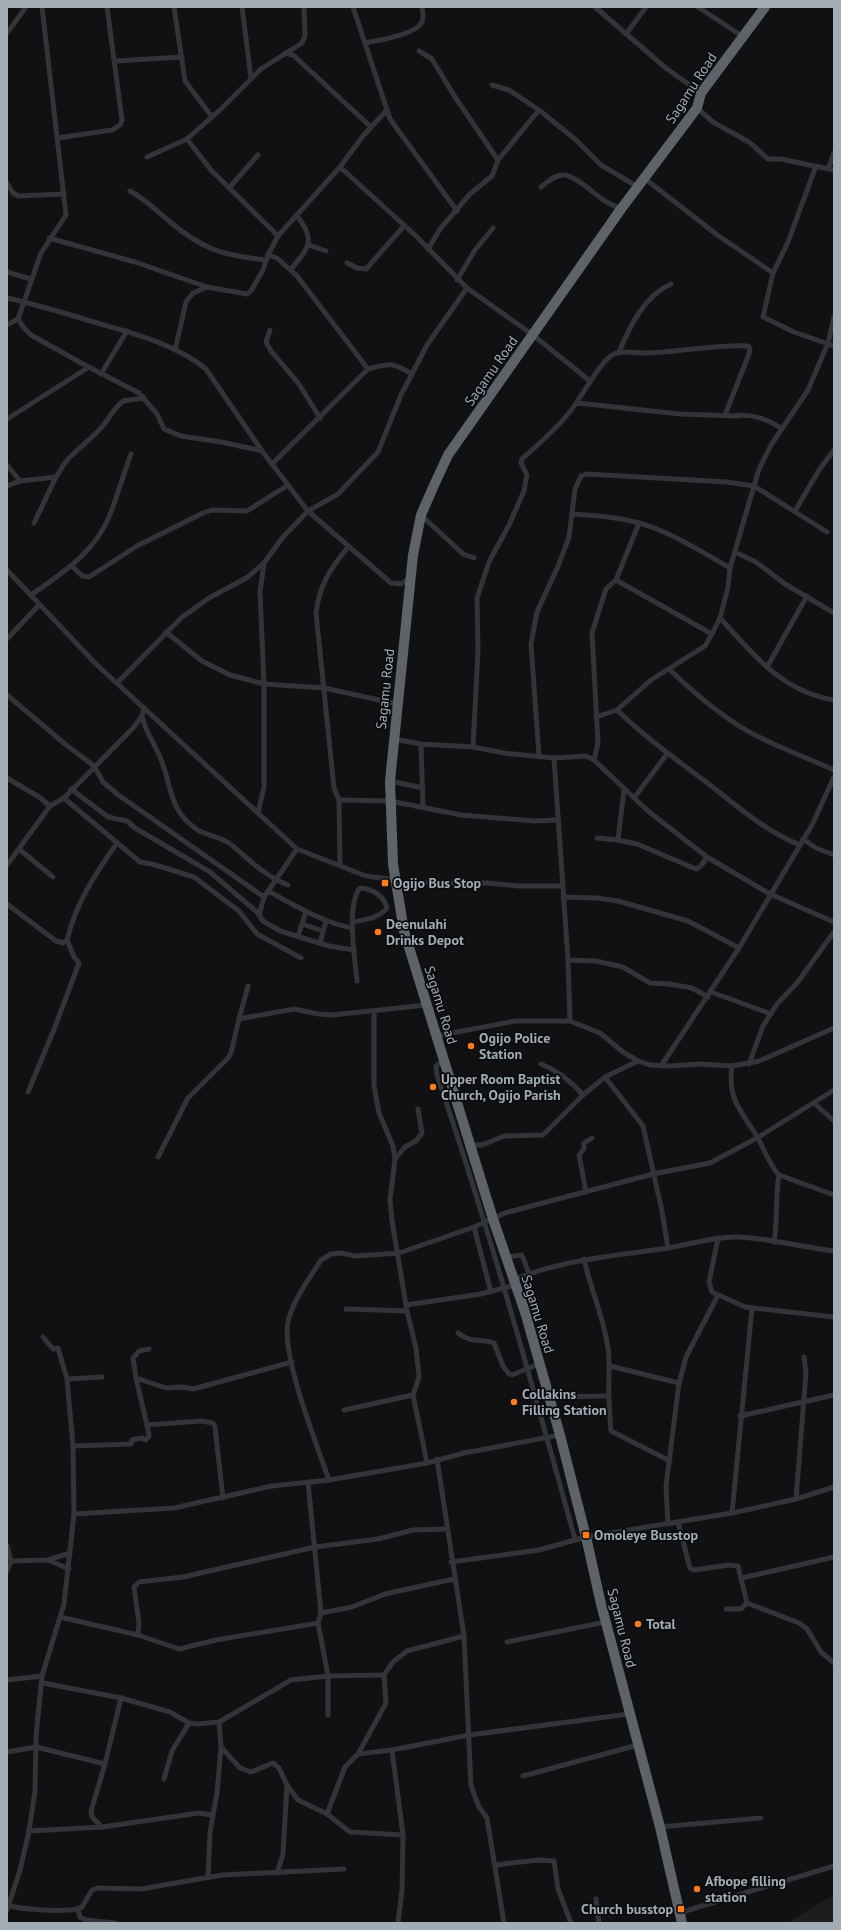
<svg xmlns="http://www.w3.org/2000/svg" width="841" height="1930" font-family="'PT Sans',sans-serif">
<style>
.built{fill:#1d1d20}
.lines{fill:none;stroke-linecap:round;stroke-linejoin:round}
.street{stroke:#323438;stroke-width:5}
.highway{stroke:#5d6369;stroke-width:10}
.poi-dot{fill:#ff7b1c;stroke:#0c0c0e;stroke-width:1.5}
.labels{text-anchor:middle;stroke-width:3.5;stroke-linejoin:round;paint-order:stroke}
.street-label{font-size:14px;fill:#a1acb5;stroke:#0c0c0e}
.poi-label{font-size:14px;font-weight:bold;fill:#a1acb5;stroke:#0c0c0e;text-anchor:start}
</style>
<rect width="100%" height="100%" fill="#111113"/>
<path class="built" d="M834 1895V1923H787Z"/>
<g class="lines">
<g class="street">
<path d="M42 7 66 215 41 253 18 319 24 328 31 335 83 364 139 393 157 414 164 429 181 436 221 442 262 451"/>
<path d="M174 7 185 81 212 117"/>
<path d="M242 7 251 78"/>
<path d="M353 7 390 119 457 211"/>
<path d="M595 7 667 69 701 93"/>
<path d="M698 7 742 36"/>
<path d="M7 33 26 7"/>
<path d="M626 34 646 7"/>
<path d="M365 43C378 40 416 35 422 22 424 17 423 12 422 7"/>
<path d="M419 51 432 59 455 97 498 160"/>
<path d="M285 53 293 55 371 127"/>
<path d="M115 61 182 57"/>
<path d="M492 85 509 90 539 110 576 140 601 165 638 187"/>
<path d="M697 108 713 122 749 142 768 159H781L834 170"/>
<path d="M57 138 112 130 120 125 122 120 107 7"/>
<path d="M187 139 211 170 278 236"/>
<path d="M147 157 187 139 222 108 261 69 302 43 305 36 304 7"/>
<path d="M816 166 788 242 773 273 763 317 794 332 834 346"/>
<path d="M340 167 416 236 467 288 533 335 590 381"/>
<path d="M828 169 834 153"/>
<path d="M644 178 716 234 773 273"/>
<path d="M7 183 13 193 18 196 64 194"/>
<path d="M541 187C547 182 555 175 563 175 573 174 594 193 602 199 607 203 615 206 621 209"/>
<path d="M229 188 258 155"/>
<path d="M130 191C145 199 156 210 169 221 203 250 222 255 266 260"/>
<path d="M49 238 135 262 207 287 247 294 251 291 263 270 268 255 278 236 340 167 363 136 387 110"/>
<path d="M309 245 326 251"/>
<path d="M428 249 440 229 470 194 492 176 498 160 539 110"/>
<path d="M268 255 277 258 297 276 368 369"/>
<path d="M347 263 357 268 366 269 404 226"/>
<path d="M291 269C308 248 317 241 297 216"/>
<path d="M7 271 10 273 31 279"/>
<path d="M457 280 475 250 493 228"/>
<path d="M7 298C34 304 61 312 87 320 127 332 173 342 206 369L262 451 308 511 391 583 401 584 410 578"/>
<path d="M7 325 18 319"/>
<path d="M270 330 266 342 271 351 299 384 320 418"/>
<path d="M175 350 186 302 193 293 207 287"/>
<path d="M619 352C630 326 644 296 671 284"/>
<path d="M101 374 127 331"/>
<path d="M577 403 680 414 736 416C751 413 769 420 781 428"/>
<path d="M7 419 89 367"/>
<path d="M272 464 368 369C391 363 391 362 412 374"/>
<path d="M7 465 20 481"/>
<path d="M7 486 20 481 56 477C60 471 64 463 69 458 79 448 91 439 101 428 109 419 113 409 123 401L144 398"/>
<path d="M795 511 819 470 834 450"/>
<path d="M572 514C602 516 632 518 659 530 684 540 707 555 730 568"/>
<path d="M422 516 463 554 474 558"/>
<path d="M34 523 56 477"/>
<path d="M639 523 616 580 606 589 592 633 598 743 594 760 648 811 707 857 770 894 834 922"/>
<path d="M735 552 756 562 785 584 834 613"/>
<path d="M72 566 82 576 89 577 137 546 203 513 212 510 247 511 288 485"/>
<path d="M7 570 96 664 297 849 366 876 395 880"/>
<path d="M616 580 712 634"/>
<path d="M31 595C63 573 97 551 111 512 118 493 124 473 131 454"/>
<path d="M720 618C753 654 782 692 834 700"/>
<path d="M166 632 202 661 230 675 264 684 324 688 397 704"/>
<path d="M7 639 39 605"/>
<path d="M767 667 807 596"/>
<path d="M669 669C696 695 727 722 761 738 785 750 810 759 834 770"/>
<path d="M117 683 181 618 209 598 248 577 264 563"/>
<path d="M7 695 65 744 94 766 103 782 117 794 264 897"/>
<path d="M617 710C646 738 678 761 710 785 738 807 767 832 800 845"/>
<path d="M142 716C145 731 154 743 160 757 172 785 168 809 196 829 206 836 219 835 232 845 249 860 266 877 288 885"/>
<path d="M596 717 617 710 651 680 705 646 712 634 720 618 728 587 730 568 759 469 771 445 808 390 828 343 834 317"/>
<path d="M394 739 421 744 473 747 504 753 554 758 586 756 594 760"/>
<path d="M421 744 423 807"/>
<path d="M473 747 478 650 477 598 489 562 509 525 524 491 527 475 521 463 522 459C538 445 555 430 568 414 580 401 600 360 614 354 622 350 635 353 644 353 679 353 713 344 748 346L750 349 749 354 725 415"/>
<path d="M539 756 531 644 537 612 559 564 569 537 575 489 581 476 587 474 727 482 754 486 827 532"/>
<path d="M554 758 568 960 570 1021"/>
<path d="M7 778 39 797 50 806"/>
<path d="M390 781 423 788"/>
<path d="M71 789 108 817 127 821 135 828 210 872 257 912 263 921 280 931 329 946 354 950"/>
<path d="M64 798 140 862 152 864 194 877 239 911 257 934 301 958"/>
<path d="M634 798 667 754"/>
<path d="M339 800 390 801 461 815 534 821 558 820"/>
<path d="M258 813 264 787V684L260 592 264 563 283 537 308 511 338 494 378 452 401 395 427 345 467 288"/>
<path d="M597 838 618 840 637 844 696 869 701 866 707 857"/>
<path d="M803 839 816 848 834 855"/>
<path d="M618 840 624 789"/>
<path d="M19 849 53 877"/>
<path d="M7 865 50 806 64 798 133 728 142 716 144 708"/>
<path d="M340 865 339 800 334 788 316 613C319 585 331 568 348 547"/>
<path d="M396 885 409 883H487L519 886H562"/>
<path d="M268 891C296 906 321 922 352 928"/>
<path d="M563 897 597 898 618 901 688 921 739 948"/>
<path d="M7 904 56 941 63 943 67 940"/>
<path d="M259 915 264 897 297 849"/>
<path d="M352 922C365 920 379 918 387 908 384 896 373 889 360 888 346 904 355 960 357 981"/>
<path d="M302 924 323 931"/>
<path d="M298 936 306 912"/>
<path d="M320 943 326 921"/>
<path d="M568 960 596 961 623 967 650 983 669 984 692 988 708 997"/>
<path d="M711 992 771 1014"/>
<path d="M374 1011V1086L379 1113 393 1146 395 1159 390 1200 392 1221 407 1311 416 1348 419 1377 413 1395 427 1463"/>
<path d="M239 1019 248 986"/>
<path d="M436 1036 515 1021H570L600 1033 623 1052 638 1061 650 1065 671 1066 699 1064 732 1066 759 1061 834 1028"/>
<path d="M444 1060 436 1066 437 1075C489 1228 532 1384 575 1539"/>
<path d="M541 1064C559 1071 571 1081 583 1095"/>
<path d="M749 1064 763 1026 777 1004 797 983 834 932"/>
<path d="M661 1066 739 948 812 825 834 777"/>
<path d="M732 1066C727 1102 743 1112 759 1140 765 1152 770 1165 779 1175L834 1195"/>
<path d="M605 1077 643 1126 662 1211 668 1248"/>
<path d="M28 1092 55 1027 79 963 74 957 67 940C76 903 95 874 117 843"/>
<path d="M814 1103 834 1121"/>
<path d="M471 1145H482L504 1136 543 1135 583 1095 605 1077 638 1061"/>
<path d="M158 1157 188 1098 228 1058 231 1053 239 1019 294 1009 319 1014 332 1015 427 1005"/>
<path d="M395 1159 405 1147 416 1141 422 1133 418 1109"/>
<path d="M586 1192 579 1155 584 1149V1143L592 1138"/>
<path d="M474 1227 491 1292"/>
<path d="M718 1238 709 1282 712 1292 745 1307 834 1317"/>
<path d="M774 1242C778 1220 775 1197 779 1175"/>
<path d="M506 1257 522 1255 529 1274"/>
<path d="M584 1259C590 1287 602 1313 607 1342 611 1360 608 1378 609 1397 609 1408 610 1419 611 1431L670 1461"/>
<path d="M514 1280C563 1259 616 1256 668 1248 692 1244 716 1236 740 1237 771 1239 803 1247 834 1251"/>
<path d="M406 1305 481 1294 515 1285"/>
<path d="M346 1309 407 1311"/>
<path d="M458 1333C472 1344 480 1338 494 1343L503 1366 509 1374 512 1375 539 1364"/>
<path d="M149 1349 139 1351 133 1358 136 1378 147 1425 201 1421 213 1423 215 1427 223 1498"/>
<path d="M610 1366 679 1383"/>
<path d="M136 1378 166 1388 182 1387 193 1389 292 1362"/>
<path d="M67 1379 102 1377"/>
<path d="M549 1397 609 1396"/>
<path d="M344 1410 413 1395"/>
<path d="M740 1416 834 1395"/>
<path d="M73 1446 131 1444 132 1440 142 1438 146 1440 149 1436 147 1425"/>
<path d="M437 1459 464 1636 471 1786 479 1807 487 1818 504 1923"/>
<path d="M329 1480C317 1445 281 1355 288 1322 293 1300 309 1279 321 1260L331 1254 341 1253 355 1256 399 1253 474 1227 505 1213 653 1174 710 1163 757 1138 834 1090"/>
<path d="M308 1482 321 1613 318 1623 328 1676V1715"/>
<path d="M796 1499 806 1373 804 1357"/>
<path d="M732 1513 752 1308"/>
<path d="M74 1514 174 1508 272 1486 329 1480 427 1463 464 1453 560 1435"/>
<path d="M678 1522 690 1568 694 1570 729 1565 738 1566 747 1603 741 1609H726"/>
<path d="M668 1524 666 1486 679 1383 686 1357 718 1295"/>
<path d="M7 1545 11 1561 48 1560 70 1553"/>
<path d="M48 1560 69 1569"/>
<path d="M451 1562 539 1550 586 1537 732 1513 796 1499 834 1487"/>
<path d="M7 1571 11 1561"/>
<path d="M742 1578 834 1557"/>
<path d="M747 1603 799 1623 807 1629 821 1652 834 1663"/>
<path d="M321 1613 352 1607 385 1594 454 1579"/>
<path d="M60 1617 138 1635 179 1649 216 1640 318 1623"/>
<path d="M138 1635 139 1623 134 1587 139 1582 183 1577 315 1547 378 1539 413 1530 447 1529"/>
<path d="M507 1642 605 1622"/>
<path d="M7 1680 42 1676"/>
<path d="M43 1683 121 1698 170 1712 189 1723 197 1724 219 1722 291 1680 328 1676 384 1675"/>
<path d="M221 1747 240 1768 251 1772 273 1763 279 1768 287 1785 298 1800 327 1814 350 1832 403 1835"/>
<path d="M392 1750 403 1835 402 1891 398 1923"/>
<path d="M7 1752 36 1747 105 1764"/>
<path d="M358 1754 392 1750 469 1735 629 1714"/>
<path d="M523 1776 638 1745"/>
<path d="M164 1779 172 1751 189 1723"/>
<path d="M327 1814 345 1767 358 1754 386 1703 384 1675 393 1662 407 1651 464 1636"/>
<path d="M102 1827 92 1817 91 1811 105 1764 121 1698"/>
<path d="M660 1827 761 1818"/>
<path d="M29 1831 102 1827 199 1813 212 1815"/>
<path d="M496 1865 538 1860 554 1861 558 1889 571 1923"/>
<path d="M277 1873 283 1854 287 1785"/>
<path d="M208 1877 210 1832 217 1793 221 1747 219 1722"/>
<path d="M596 1899 599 1923"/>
<path d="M9 1906C24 1909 69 1914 82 1907L92 1890 98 1888 141 1889 222 1875 344 1869"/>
<path d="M7 1910 20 1870 29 1831 35 1791 36 1736 42 1676 64 1604 74 1514 73 1446 67 1379 58 1348 53 1349 43 1337"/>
<path d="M78 1910 80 1917 86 1920 115 1923"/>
<path d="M679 1913 834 1866"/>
</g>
<path class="highway" d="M682 1923 660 1827 601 1604 586 1537 560 1435 525 1312 493 1219 404 931 393 864 390 781 413 555 421 515 435 483 448 455 621 209 697 108 701 93 765 7"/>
</g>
<g class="poi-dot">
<rect x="381" y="879" width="8" height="8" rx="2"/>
<circle cx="378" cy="932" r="4"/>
<circle cx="471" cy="1046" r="4"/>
<circle cx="433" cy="1087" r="4"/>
<circle cx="514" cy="1402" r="4"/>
<rect x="582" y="1531" width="8" height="8" rx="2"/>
<circle cx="638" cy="1624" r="4"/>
<circle cx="697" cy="1889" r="4"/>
<rect x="677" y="1905" width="8" height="8" rx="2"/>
</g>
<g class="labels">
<g class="street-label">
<text transform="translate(691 88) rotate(-57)" y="5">Sagamu Road</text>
<text transform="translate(491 371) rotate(-55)" y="5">Sagamu Road</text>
<text transform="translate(385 689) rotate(-84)" y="5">Sagamu Road</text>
<text transform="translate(441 1005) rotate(73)" y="5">Sagamu Road</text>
<text transform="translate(538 1314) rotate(73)" y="5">Sagamu Road</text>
<text transform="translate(622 1628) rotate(76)" y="5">Sagamu Road</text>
</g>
<g class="poi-label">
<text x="393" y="888">Ogijo Bus Stop</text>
<text x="386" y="929">Deenulahi<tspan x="386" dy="16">Drinks Depot</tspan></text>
<text x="479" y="1043">Ogijo Police<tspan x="479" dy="16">Station</tspan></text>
<text x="441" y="1084">Upper Room Baptist<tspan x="441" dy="16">Church, Ogijo Parish</tspan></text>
<text x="522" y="1399">Collakins<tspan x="522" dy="16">Filling Station</tspan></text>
<text x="594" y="1540">Omoleye Busstop</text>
<text x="646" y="1629">Total</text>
<text x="705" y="1886">Afbope filling<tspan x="705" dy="16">station</tspan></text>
<text x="673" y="1914" text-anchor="end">Church busstop</text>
</g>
</g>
<rect width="841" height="1930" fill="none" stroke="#a1acb5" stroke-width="16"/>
</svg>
